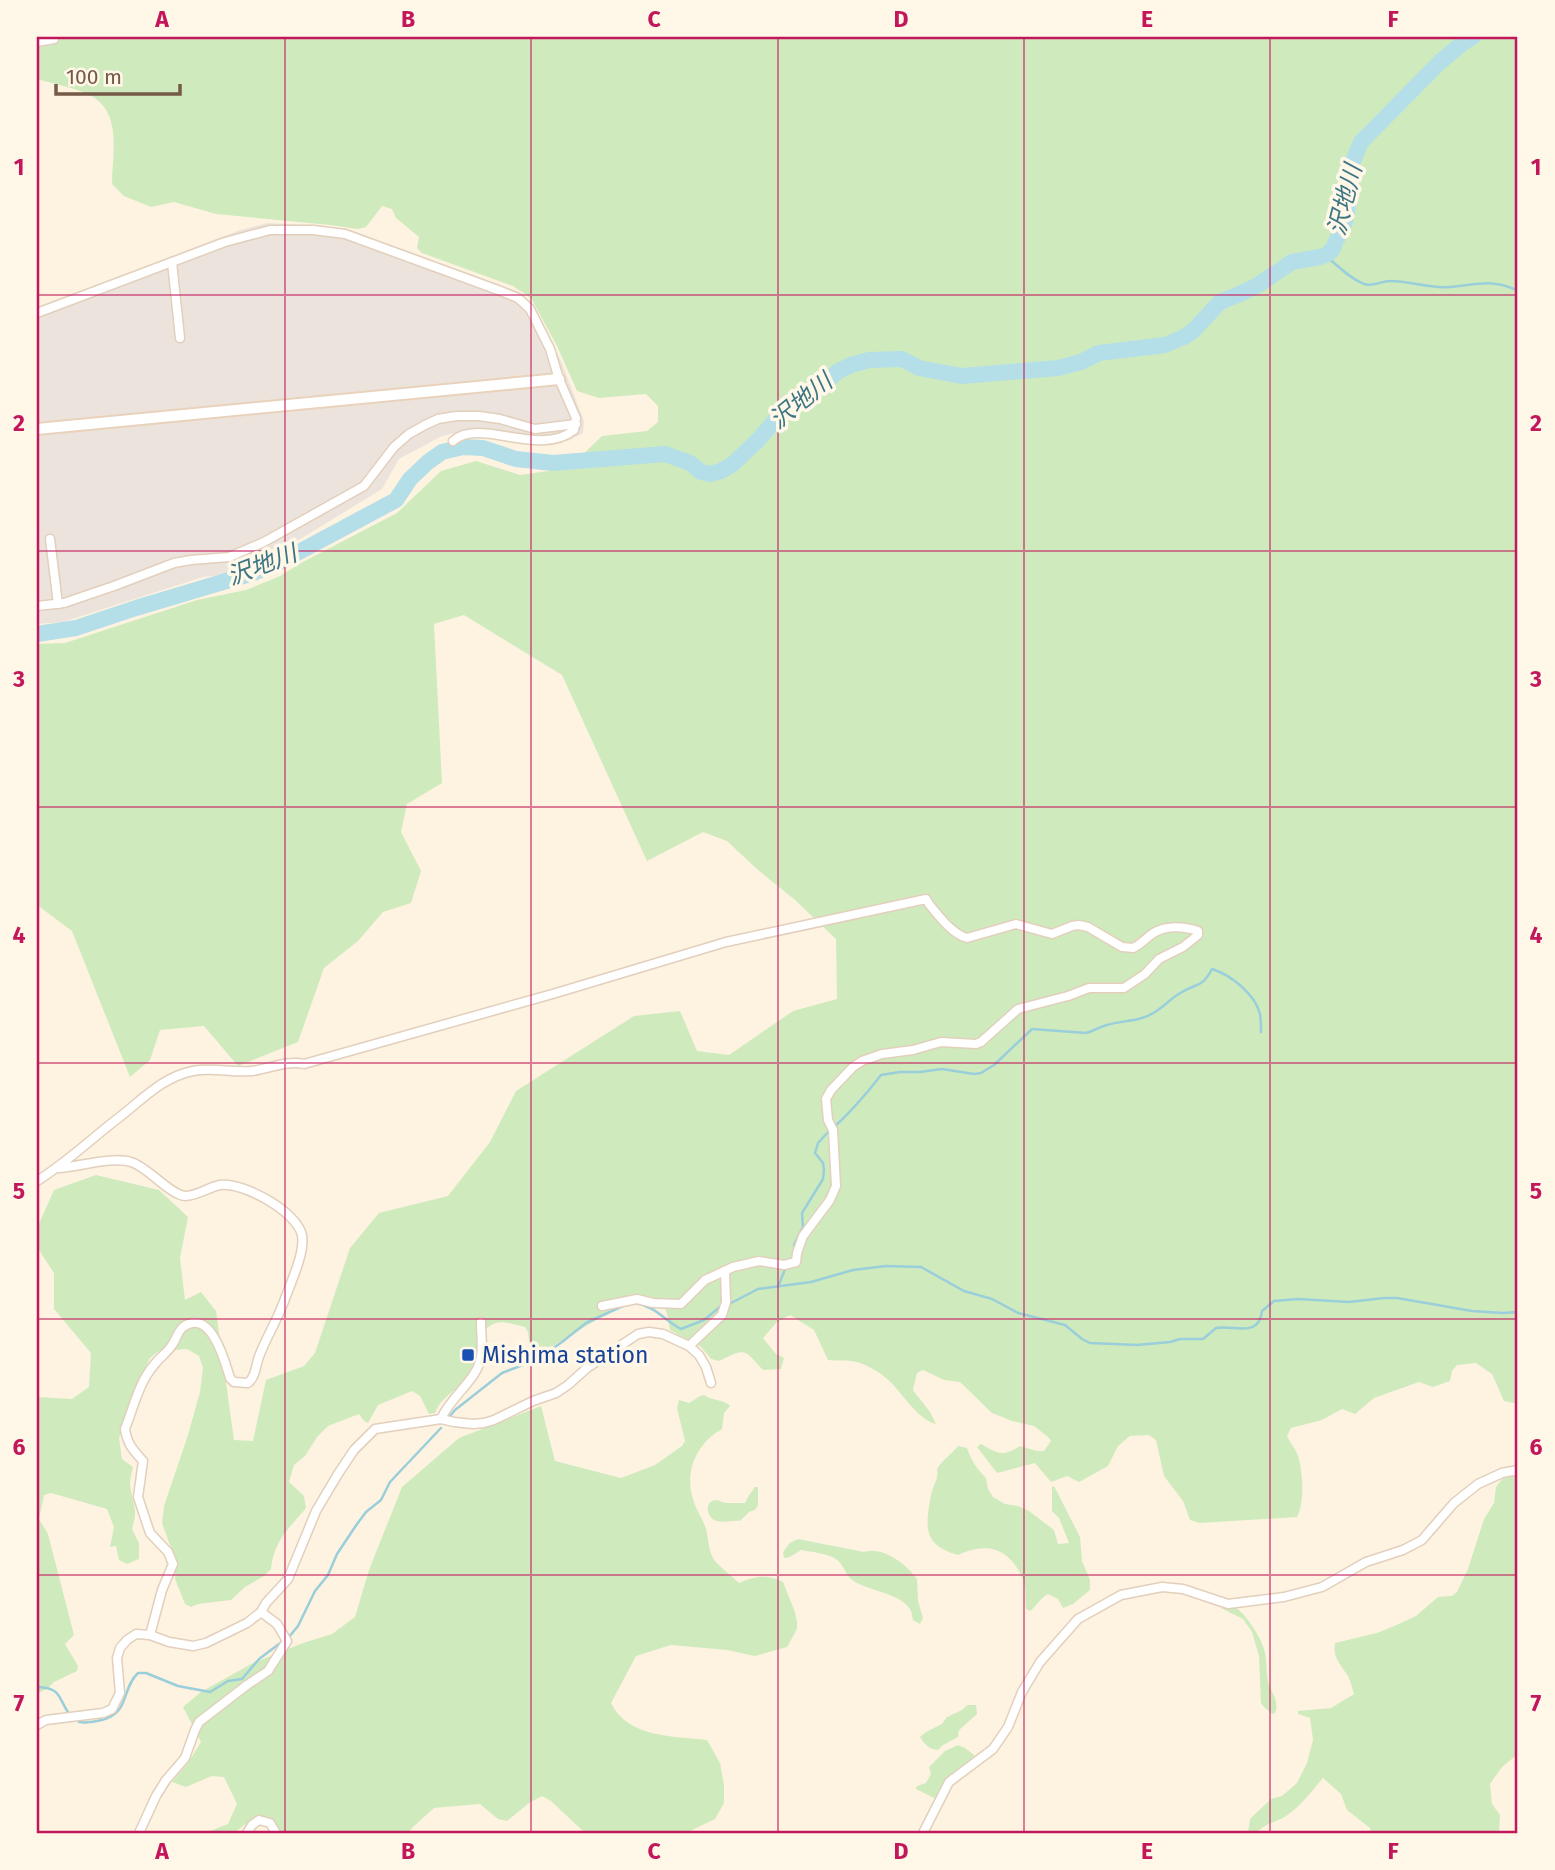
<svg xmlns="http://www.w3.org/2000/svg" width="1555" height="1870" font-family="'Fira Sans','Noto Sans JP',sans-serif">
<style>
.industrial{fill:#ece4dc}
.green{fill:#cfebbe}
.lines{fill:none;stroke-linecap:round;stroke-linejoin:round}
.stream{stroke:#9aceda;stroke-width:2.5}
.river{stroke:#b4dee8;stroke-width:16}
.street-casing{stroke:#e2cfbc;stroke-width:11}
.secondary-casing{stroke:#e9d2bb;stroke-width:14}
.street{stroke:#fff;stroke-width:8}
.secondary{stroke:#fff;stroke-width:10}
.grid{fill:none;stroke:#c2185b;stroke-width:2;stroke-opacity:0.55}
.transit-dot{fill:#1a4fb4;stroke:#fff7e8;stroke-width:2.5}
.labels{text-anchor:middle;stroke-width:7;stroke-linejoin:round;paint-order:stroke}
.transit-label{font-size:23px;fill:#164399;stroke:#fff7e8;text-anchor:start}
.water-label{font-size:24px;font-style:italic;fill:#3c7583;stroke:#fff7e8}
.neatline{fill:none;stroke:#c2185b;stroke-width:2.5}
.grid-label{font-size:23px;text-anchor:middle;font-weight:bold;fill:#c2185b}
</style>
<rect width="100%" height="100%" fill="#fdf3e0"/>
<path class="industrial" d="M268 223 308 225 350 230 519 292 531 302 561 361 584 421 583 433 568 441 538 444 495 432 467 430 442 436 399 459 382 489 271 557 237 573 203 577 63 622 37 624V308L240 230Z"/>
<g class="green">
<path d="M37 37H1518V1404L1504 1401 1492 1374 1476 1363 1457 1365 1452 1371 1450 1381 1433 1387 1419 1382 1374 1398 1355 1414 1342 1409 1322 1420 1291 1428 1287 1436C1290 1443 1296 1449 1298 1456 1303 1472 1305 1501 1297 1517L1200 1523 1190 1520 1183 1501 1164 1476 1156 1440 1149 1435 1130 1436 1118 1446 1108 1466 1079 1482 1067 1476 1051 1482 1035 1463 997 1473 977 1447 981 1444C998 1454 1003 1457 1020 1446L1037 1451H1044L1051 1441 1048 1437 1034 1426 1012 1421 992 1413 960 1382 944 1380 923 1370 917 1373 913 1390 930 1412 936 1424C917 1420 901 1390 886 1378 878 1371 862 1362 851 1361 843 1360 836 1361 828 1360L814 1330 790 1315 777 1322 763 1338 776 1354 784 1358 781 1369 763 1370C743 1348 746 1348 719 1361L711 1359 701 1347 670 1330 667 1313 662 1301 631 1294 618 1307 551 1347 539 1350 530 1349 528 1332 525 1327C499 1321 496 1317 477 1338 479 1361 469 1377 452 1392 445 1398 439 1403 435 1413L429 1414 420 1396 412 1391 378 1405 368 1423 364 1421 359 1414 328 1426 317 1437 305 1456 294 1465 289 1482 304 1496 306 1508C288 1530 275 1539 271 1569L264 1576 245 1587 231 1600 198 1604 191 1607 185 1604 175 1579 176 1562 162 1523 164 1506 188 1435 200 1392 203 1368 199 1356 187 1349 159 1351 150 1358 141 1378 119 1438 122 1459 133 1467C132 1472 130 1478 130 1484 132 1504 139 1507 132 1529L139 1543V1559L127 1564 119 1560 116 1546 110 1547 114 1527 107 1509 51 1493 44 1495 39 1519 48 1534 74 1635 65 1644 78 1666 77 1671 54 1682 48 1688 37 1694V1397L72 1399 89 1387 91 1353 54 1309V1273L37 1247V1228L54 1190 96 1175 159 1190 188 1217 180 1258 185 1300 201 1292 216 1311 234 1440 253 1441 266 1380 304 1366 315 1353 350 1248 379 1213 448 1196 490 1142 516 1091 634 1016 680 1011 697 1051 729 1055 793 1011 837 999 836 939 795 900 758 870 727 841 703 832 647 861 562 675 464 615 434 624 442 783 407 804 401 832 421 871 411 903 383 912 358 941 324 968 298 1042 238 1066 204 1026 160 1030 150 1060 130 1077 72 931 37 905V644L65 643 197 600 246 590 280 576 301 563 397 513 441 471 476 461 520 475 569 468 602 436 647 431 658 422V406L646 394 599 398 577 391 557 346 531 298 513 286 422 253 417 248 419 237 396 218 392 209 382 206 366 227 358 229 330 225 216 214 174 202 151 207 124 196 112 184C112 155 122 114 93 97 81 89 54 84 40 80L37 81Z"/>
<path d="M704 1395C712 1401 724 1399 730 1406L724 1413 722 1429C697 1443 684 1471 693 1499 696 1510 703 1519 706 1529 709 1540 708 1552 715 1561 722 1569 732 1576 739 1583 756 1576 766 1574 783 1582L795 1612 797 1622V1629L787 1647 755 1656 727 1650 671 1645 636 1656 611 1703C628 1738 673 1736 707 1740L720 1763 724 1785V1803L715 1819 686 1833H585L551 1801 542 1796 529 1803 507 1821 498 1819 480 1804 434 1808 413 1827 408 1833H283C274 1823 268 1819 255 1817L234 1833H205L228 1824 237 1804 224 1777 212 1776 186 1787 172 1782 188 1763 201 1742 183 1707 201 1692 251 1664 303 1643 332 1634 355 1617 369 1570 402 1487 459 1438 541 1406 555 1461 621 1478 655 1465 682 1446 685 1441 677 1408 679 1400 689 1403 700 1396Z"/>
<path d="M958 1446 967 1448C971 1460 977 1469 986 1478L988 1489 993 1497 1005 1504 1018 1506 1029 1511 1054 1530 1058 1544 1069 1543 1059 1518 1052 1511V1487L1054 1486 1080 1537 1082 1561 1090 1580V1590L1073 1604 1063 1608 1058 1599 1048 1594C1040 1598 1037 1606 1030 1611L1026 1609C1025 1601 1026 1589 1024 1582 1012 1550 989 1540 958 1555 923 1545 925 1528 931 1495 933 1485 939 1479 937 1469 943 1459 951 1455 958 1446Z"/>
<path d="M1518 1474V1754L1502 1767 1490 1784 1492 1804 1500 1815 1499 1833H1371L1370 1828 1347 1810 1341 1794 1323 1778C1311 1792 1301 1806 1286 1816 1275 1823 1266 1823 1256 1833H1248L1250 1819 1253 1816 1271 1799 1282 1796 1297 1783 1307 1763 1313 1740 1310 1718 1298 1714V1711L1331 1708 1354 1694C1352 1688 1351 1682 1348 1676 1341 1665 1332 1657 1335 1643L1377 1633 1392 1627 1416 1616 1438 1597 1452 1596 1457 1592 1468 1569 1484 1519 1494 1503 1496 1487 1502 1479Z"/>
<path d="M755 1487H758V1505L755 1510 749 1512 740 1521C733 1520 724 1523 717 1521 707 1519 703 1501 716 1500 720 1500 723 1503 727 1503 733 1503 739 1503 745 1503L748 1497Z"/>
<path d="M798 1539 864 1552C883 1546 906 1564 917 1579L918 1601 923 1618 920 1624 913 1620C912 1616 912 1612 910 1609 899 1592 865 1591 851 1579 844 1573 844 1563 834 1558 825 1553 812 1552 801 1550L790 1557 784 1558 783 1552 790 1543Z"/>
<path d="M1235 1607C1246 1614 1263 1640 1265 1653 1267 1662 1266 1672 1268 1681 1271 1693 1280 1701 1275 1713L1272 1714 1264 1707 1261 1703 1259 1656 1252 1632 1243 1619 1221 1608Z"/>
<path d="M968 1705H976L977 1714 959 1730 958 1737 943 1745 938 1750C929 1749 925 1745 920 1737L926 1732 942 1724 947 1717 962 1710Z"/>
<path d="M958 1745 965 1748 974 1755 972 1762 967 1763 936 1799 916 1789 917 1786 926 1783 931 1774 929 1767 945 1751Z"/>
</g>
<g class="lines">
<g class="stream">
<path d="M1325 255C1337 265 1349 278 1364 284 1373 287 1381 281 1391 281 1410 281 1430 289 1450 287 1475 285 1494 278 1518 291"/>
<path d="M835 1126C853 1110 867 1093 881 1075L900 1072H920L942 1069 974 1074 981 1073 994 1065 1032 1029 1086 1033C1094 1031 1099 1027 1107 1025 1123 1020 1140 1022 1155 1012 1165 1006 1172 997 1182 992 1197 983 1202 988 1212 969 1231 975 1255 994 1260 1014 1261 1020 1261 1026 1261 1032"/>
<path d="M794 1245 803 1227 802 1213 823 1179 824 1170 823 1163 815 1153 818 1143 830 1130"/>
<path d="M778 1287 785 1269"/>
<path d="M635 1303C655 1306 664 1320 681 1329L704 1320 721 1306"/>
<path d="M731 1303 758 1289 811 1282 853 1270 886 1266 921 1267 964 1291 992 1299 1018 1313 1065 1325 1082 1339 1090 1343 1137 1345 1170 1342 1180 1339H1203L1216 1328C1235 1325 1259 1338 1262 1311L1274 1301 1298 1299 1349 1302 1384 1298H1397L1472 1311 1503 1313 1518 1312"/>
<path d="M450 1416 455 1410 502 1373 536 1360 562 1342 586 1323 625 1305"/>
<path d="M289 1637 298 1626 315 1591 328 1575 337 1554 357 1524 366 1512 381 1500 390 1482 441 1428"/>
<path d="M37 1687C63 1688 57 1698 70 1715"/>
<path d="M79 1722C86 1723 94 1722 102 1720 130 1713 121 1689 138 1673H146L178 1686 210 1692 228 1681 242 1679 259 1659 283 1641"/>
</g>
<path class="river" d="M37 634 76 628 136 608 253 573 284 560 396 500 410 479 428 462 442 452 463 447 483 448 516 459 553 463 665 454 690 463 701 472 710 474 721 471 733 464 759 439 778 417 821 387 837 372 851 365 869 360 902 359 919 368 962 376 1058 368 1081 362 1099 353 1165 345 1184 337 1193 331 1220 302 1242 293 1258 285 1292 262 1320 257 1326 255 1332 250 1345 222 1349 201V171L1361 142 1440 62 1464 42 1473 37"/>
<g class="street-casing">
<g id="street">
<path d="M37 42 54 39"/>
<path d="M172 262 180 338"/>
<path d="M37 313 225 242 270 230H313L345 234 498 290 518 298 530 309 550 349 559 379 576 418 574 430C539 458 480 417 453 441"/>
<path d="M50 539 58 604"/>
<path d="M37 606 64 603 114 586 174 563 191 560 229 557 264 542 364 486 394 447 409 434 425 425 438 419 456 416H479L500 419 535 429 576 424"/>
<path d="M58 1168C78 1167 113 1156 131 1162 148 1167 170 1195 185 1196 197 1196 209 1187 220 1185 244 1182 297 1212 302 1235 305 1252 292 1280 286 1296 279 1317 268 1334 260 1354 255 1365 257 1375 248 1383L234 1382 230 1378C225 1362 211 1307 183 1327 178 1331 176 1340 172 1345 167 1353 159 1358 154 1365 139 1382 133 1409 125 1429 127 1444 134 1451 143 1461L138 1497 150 1533 168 1552 173 1564 162 1590 150 1635"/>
<path d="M37 1181C66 1163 90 1140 117 1119 141 1101 162 1077 193 1071 213 1067 232 1073 252 1071 269 1069 287 1060 304 1064L556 993 726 942 926 899 929 904C939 916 952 934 967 938L1016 924 1052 934 1072 926 1079 925 1088 927 1122 947 1133 948C1140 945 1145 939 1152 934 1165 925 1183 926 1198 931V935L1183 947 1159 959 1145 974 1124 988H1089L1068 996 1018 1009 981 1042 976 1044 941 1042 913 1050 882 1054 862 1061 853 1067 831 1090 826 1099 828 1120 833 1130 836 1186 830 1200 803 1236 797 1253 796 1262 784 1265 759 1261 733 1267 705 1280 681 1304 653 1303 637 1299 602 1306"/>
<path d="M689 1346 722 1315 726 1302 725 1271"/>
<path d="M441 1419C450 1397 478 1379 481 1357 483 1346 481 1334 481 1322"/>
<path d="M37 1725 46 1720 103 1713 112 1709 120 1693 117 1658 120 1648 127 1640 136 1634 150 1635 169 1642 193 1646 206 1643 247 1623 261 1612 266 1603 288 1579 316 1511 338 1474 354 1450 375 1429 441 1419 454 1422 473 1424 484 1423 494 1420 533 1401 556 1393 568 1385 587 1368 638 1334 649 1332 663 1334 689 1346 699 1355 706 1367 711 1383"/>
<path d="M139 1833 156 1796 166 1780 185 1758 195 1730 199 1722 247 1685 268 1671 287 1641 277 1624 261 1612"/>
<path d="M247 1833 252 1825 259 1820 270 1823 276 1833"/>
<path d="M923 1833 949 1782 993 1749 1008 1727 1022 1692 1040 1662 1078 1619 1121 1595 1162 1587 1183 1589 1228 1604 1284 1597 1322 1587 1366 1562 1403 1550 1422 1540 1454 1503 1478 1484 1502 1473 1518 1470"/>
</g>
</g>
<g class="secondary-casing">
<path id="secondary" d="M37 429 559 379"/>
</g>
<use href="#street" class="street"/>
<use href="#secondary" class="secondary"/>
</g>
<path class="grid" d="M285 37V1833M531 37V1833M778 37V1833M1024 37V1833M1270 37V1833M37 295H1518M37 551H1518M37 807H1518M37 1063H1518M37 1319H1518M37 1575H1518"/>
<rect class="transit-dot" x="461" y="1348" width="14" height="14" rx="3.5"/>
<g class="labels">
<g class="transit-label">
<text x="482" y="1363">Mishima station</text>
</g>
<g class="water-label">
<text transform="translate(1345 200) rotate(-76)" y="8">沢地川</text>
<text transform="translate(801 401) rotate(-39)" y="8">沢地川</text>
<text transform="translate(262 565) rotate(-21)" y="8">沢地川</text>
</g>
</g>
<rect width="1555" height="1870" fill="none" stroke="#fff7e8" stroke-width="77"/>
<path d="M56 84v10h124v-10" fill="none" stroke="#765946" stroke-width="3.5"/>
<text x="66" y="84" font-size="21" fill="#765946" stroke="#fff7e8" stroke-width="5" paint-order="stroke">100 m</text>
<rect x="38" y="38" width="1478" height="1794" class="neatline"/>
<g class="grid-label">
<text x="162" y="27">A</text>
<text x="408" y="27">B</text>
<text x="654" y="27">C</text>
<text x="901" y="27">D</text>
<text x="1147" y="27">E</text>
<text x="1393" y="27">F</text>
<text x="19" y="175">1</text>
<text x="1536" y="175">1</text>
<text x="19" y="431">2</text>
<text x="1536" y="431">2</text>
<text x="19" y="687">3</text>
<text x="1536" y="687">3</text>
<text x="19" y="943">4</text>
<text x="1536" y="943">4</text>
<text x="19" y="1199">5</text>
<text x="1536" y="1199">5</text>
<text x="19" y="1455">6</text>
<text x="1536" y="1455">6</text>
<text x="19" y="1711">7</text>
<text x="1536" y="1711">7</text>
<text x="162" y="1859">A</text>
<text x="408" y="1859">B</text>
<text x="654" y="1859">C</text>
<text x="901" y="1859">D</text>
<text x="1147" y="1859">E</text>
<text x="1393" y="1859">F</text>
</g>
</svg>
